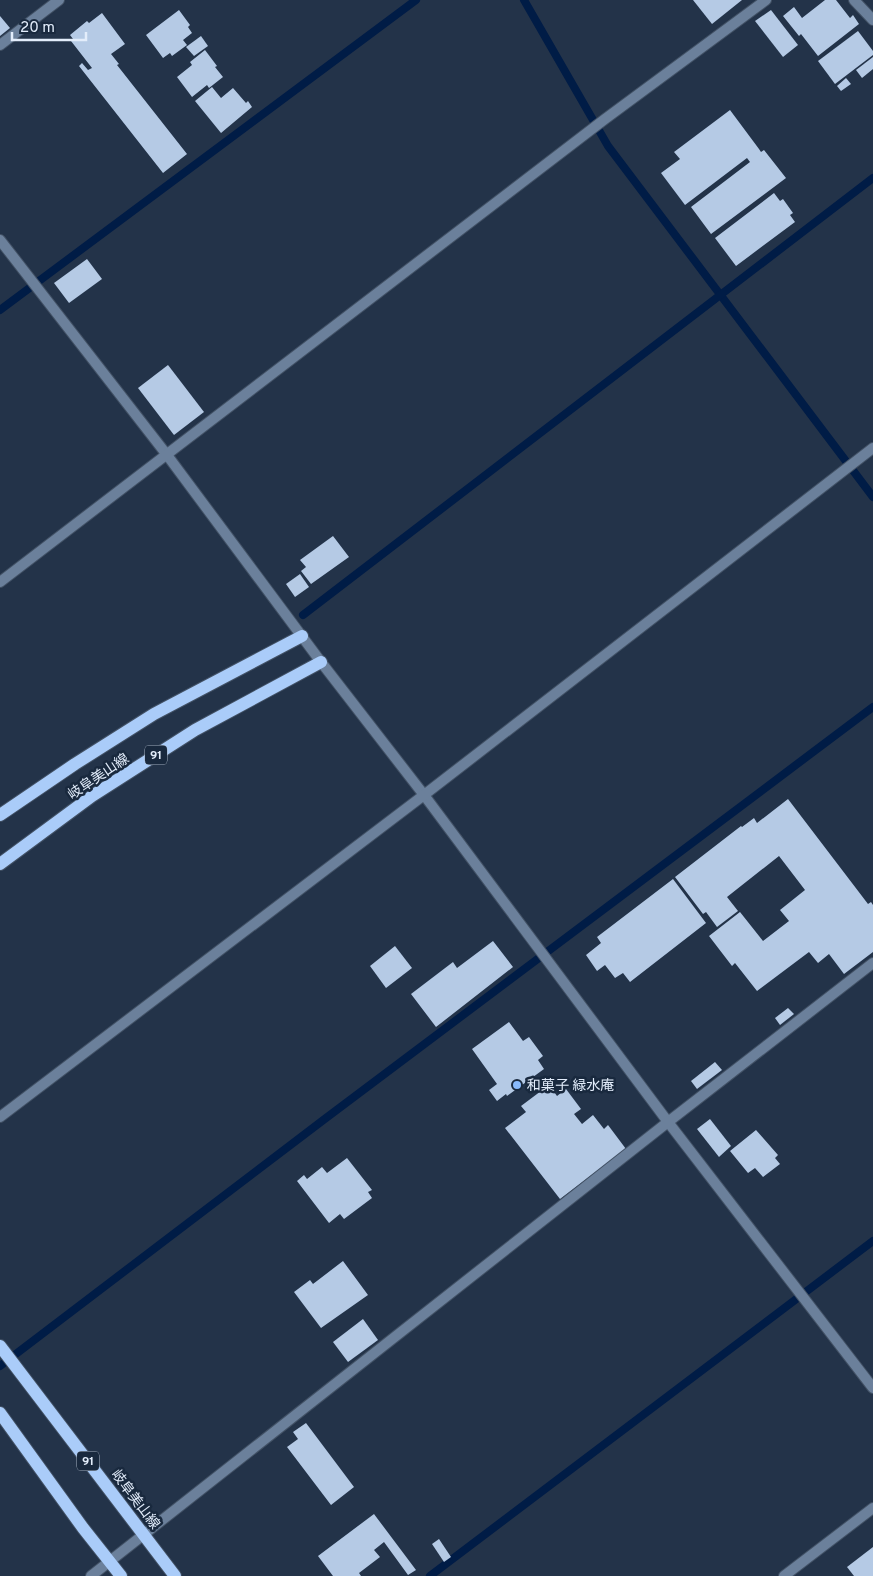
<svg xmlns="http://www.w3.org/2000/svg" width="873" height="1576" font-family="Overpass,'Noto Sans JP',sans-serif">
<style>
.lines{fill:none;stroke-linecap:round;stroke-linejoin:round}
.stream{stroke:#001c46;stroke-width:8}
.building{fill:#b5cae5}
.street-casing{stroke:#425165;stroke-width:12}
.primary-casing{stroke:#425165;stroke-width:14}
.street{stroke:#6b809b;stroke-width:10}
.primary{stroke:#aaccf9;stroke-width:12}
.poi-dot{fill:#89bafc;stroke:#19293e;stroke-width:2}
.labels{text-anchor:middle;stroke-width:5;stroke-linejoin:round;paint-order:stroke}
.shield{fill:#19293e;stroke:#a6b2c2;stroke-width:1}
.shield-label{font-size:12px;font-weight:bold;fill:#e3edfb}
.street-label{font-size:14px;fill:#e3edfb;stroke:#19293e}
.poi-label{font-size:14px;fill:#e3edfb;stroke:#19293e;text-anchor:start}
</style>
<rect width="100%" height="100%" fill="#233349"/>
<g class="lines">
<g class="stream">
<path d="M524 0 608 146 873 497"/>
<path d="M0 310 416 0"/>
<path d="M303 615 873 178"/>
<path d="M0 1366 326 1118 873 707"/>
<path d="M430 1576 873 1241"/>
</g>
</g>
<g class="building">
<path d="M693 0H742L712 24Z"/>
<path d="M825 0H836L850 18 853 15 859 24 818 56 801 34 799 36 783 16 794 7 802 18Z"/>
<path d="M179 10 190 25 188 27 192 33 183 40 187 45 172 56 170 53 163 58 146 35Z"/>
<path d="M771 10 798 45 783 57 755 21Z"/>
<path d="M102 13 125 44 111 54 119 64 117 65 187 154 163 173 79 66 82 63 88 70 92 68 71 41 73 39 70 35 87 21 89 23Z"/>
<path d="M0 16 10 28 0 36Z"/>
<path d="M858 31 873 51V55L835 84 818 61Z"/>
<path d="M201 36 208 46 194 56 186 47Z"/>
<path d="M205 50 217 66 215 67 223 77 209 88 207 85 192 97 177 77 192 65 190 62Z"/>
<path d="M873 57V69L862 78 856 70Z"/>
<path d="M846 78 851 84 841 91 837 86Z"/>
<path d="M212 87 221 98 233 88 246 103 248 101 252 107 221 133 195 101Z"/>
<path d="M730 110 759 149 761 152 764 150 786 178 711 234 691 207 750 162 747 158 685 205 661 173 680 159 674 152Z"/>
<path d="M774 193 780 201 783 199 793 213 790 215 795 222 736 266 715 238Z"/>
<path d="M87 259 102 279 69 303 54 283Z"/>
<path d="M168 365 204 412 174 435 138 388Z"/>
<path d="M333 536 349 557 311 584 301 571 306 567 300 560Z"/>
<path d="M300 574 309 587 295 597 286 584Z"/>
<path d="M788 799 868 904 871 902 873 905V952L844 974 829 954 818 963 809 952 757 991 735 963 732 966 709 936 740 912 763 941 789 921 780 910 805 890 779 856 727 897 738 911 717 927 706 912 703 914 675 877 741 826 742 827 754 818 757 823Z"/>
<path d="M673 879 706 923 630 982 623 973 615 978 605 965 597 971 586 955 601 943 597 937Z"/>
<path d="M493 941 513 967 436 1027 411 994 453 962 457 968Z"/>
<path d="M395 946 412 968 386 988 370 966Z"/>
<path d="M788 1008 794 1014 780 1025 775 1018Z"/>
<path d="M509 1022 523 1041 529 1037 543 1056 538 1060 544 1069 507 1096 506 1094 497 1101 489 1090 497 1084 472 1049Z"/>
<path d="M715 1062 722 1070 697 1089 691 1081Z"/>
<path d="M549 1085 557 1096 566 1089 581 1109 574 1114 582 1124 593 1115 604 1129 608 1125 626 1149 560 1199 505 1128 526 1112 521 1106Z"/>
<path d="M710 1119 731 1146 719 1157 697 1129Z"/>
<path d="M756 1130 778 1155 775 1158 780 1164 763 1177 755 1168 748 1173 730 1151Z"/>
<path d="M347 1158 372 1190 368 1192 372 1198 344 1219 340 1214 329 1223 297 1181 304 1175 307 1179 322 1167 327 1173Z"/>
<path d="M343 1261 368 1295 321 1328 294 1292 310 1280 313 1284Z"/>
<path d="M363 1319 378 1340 348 1362 333 1342Z"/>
<path d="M306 1423 354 1487 331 1505 287 1447 298 1439 293 1432Z"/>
<path d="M374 1514 416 1570 408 1575 384 1542 374 1550 380 1557 359 1573 361 1576H333L318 1556Z"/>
<path d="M439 1539 451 1557 444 1562 432 1544Z"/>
<path d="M873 1547V1576H854L847 1567Z"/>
</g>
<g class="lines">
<g class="street-casing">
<g id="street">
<path d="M854 0 873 20"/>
<path d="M0 45 59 0"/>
<path d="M0 240 167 455 321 662 424 795 668 1122 873 1388"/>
<path d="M0 582 605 119 766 0"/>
<path d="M0 1117 424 795 873 448"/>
<path d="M91 1576 668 1122 873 963"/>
<path d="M784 1576 873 1508"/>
</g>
</g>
<g class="primary-casing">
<g id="primary">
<path d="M0 815 75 764 154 714 302 636"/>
<path d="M0 864 92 796 195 730 321 662"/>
<path d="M0 1346 175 1576"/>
<path d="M0 1413 83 1528 121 1576"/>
</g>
</g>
<use href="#street" class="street"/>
<use href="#primary" class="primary"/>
</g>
<circle class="poi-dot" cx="517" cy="1085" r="5"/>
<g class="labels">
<g class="shield">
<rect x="145" y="745.5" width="22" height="19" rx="4"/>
<rect x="77" y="1451.5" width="22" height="19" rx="4"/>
</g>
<g class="shield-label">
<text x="156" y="759">91</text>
<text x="88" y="1465">91</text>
</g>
<g class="street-label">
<text transform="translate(98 776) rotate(-34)" y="5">岐阜美山線</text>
<text transform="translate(136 1499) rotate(53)" y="5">岐阜美山線</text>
</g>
<g class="poi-label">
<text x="527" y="1090">和菓子 緑水庵</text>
</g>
</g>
<path d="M12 32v8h74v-8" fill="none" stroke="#e3edfb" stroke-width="2.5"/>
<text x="20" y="32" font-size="15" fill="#e3edfb" stroke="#19293e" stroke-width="4" paint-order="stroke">20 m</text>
</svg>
